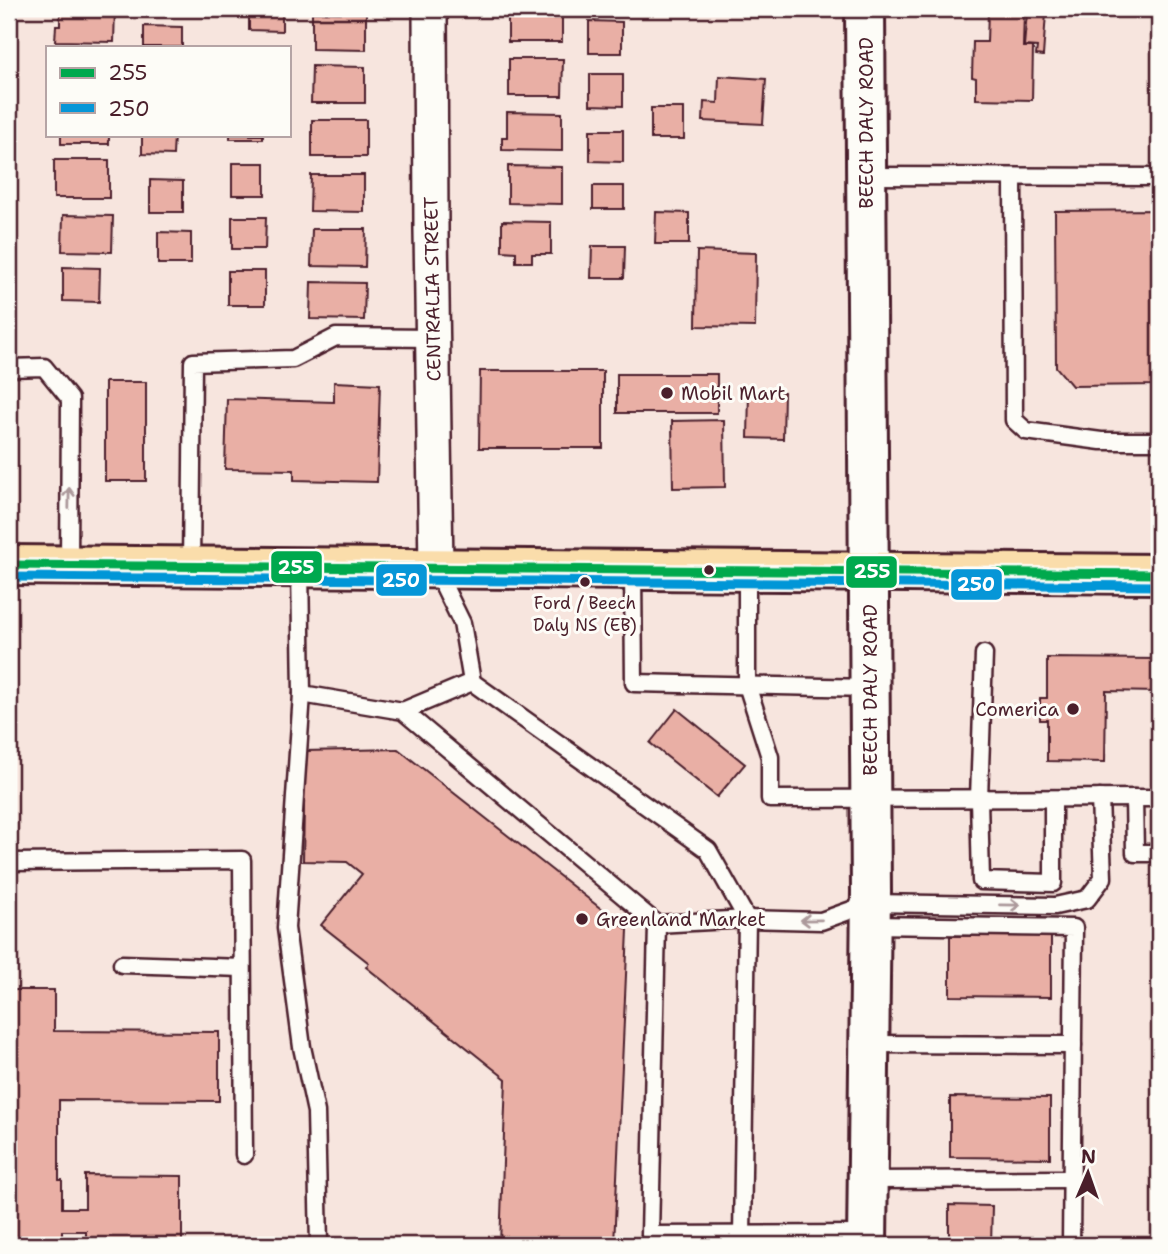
<svg xmlns="http://www.w3.org/2000/svg" width="1168" height="1254" font-family="'Shantell Sans',sans-serif">
<style>
.building{fill:#e9afa5;stroke:#4a1f2b;stroke-width:2}
.lines{fill:none;stroke-linecap:round;stroke-linejoin:round}
.service-casing{stroke:#4a1f2b;stroke-width:21}
.minor-casing{stroke:#4a1f2b;stroke-width:38}
.secondary-casing{stroke:#4a1f2b;stroke-width:44}
.primary-casing{stroke:#4a1f2b;stroke-width:44}
.service{stroke:#fdfcf7;stroke-width:16}
.minor{stroke:#fdfcf7;stroke-width:33}
.secondary{stroke:#fdfcf7;stroke-width:38}
.primary{stroke:#faddab;stroke-width:38}
.bus-1-casing{stroke:#fdfcf7;stroke-width:14}
.bus-2-casing{stroke:#fdfcf7;stroke-width:14}
.bus-1{stroke:#00a94e;stroke-width:9}
.bus-2{stroke:#0696d7;stroke-width:9}
.oneway{stroke:#ac999b}
.poi-dot{fill:#4a1f2b;stroke:#fdfcf7;stroke-width:2.5}
.labels{text-anchor:middle;stroke-width:6;stroke-linejoin:round;paint-order:stroke}
.bus-label{font-size:17px;fill:#4a1f2b;stroke:#fdfcf7}
.street-label{font-size:19px;fill:#4a1f2b;stroke:#fdfcf7}
.poi-label{font-size:19px;fill:#4a1f2b;stroke:#fdfcf7;text-anchor:start}
.line-badge{stroke:#fdfcf7;stroke-width:2.5}
.badge-label{font-size:19px;text-anchor:middle;font-weight:bold;fill:#fff}
</style>
<rect width="100%" height="100%" fill="#f7e5de"/>
<filter id="ink" filterUnits="userSpaceOnUse"><feTurbulence type="fractalNoise" baseFrequency=".0143" numOctaves="2"/><feDisplacementMap in="SourceGraphic" scale="14" xChannelSelector="R" yChannelSelector="G"/><feConvolveMatrix kernelMatrix="1 2 1 2 8 2 1 2 1" color-interpolation-filters="sRGB"/></filter>
<g filter="url(#ink)">
<g class="building">
<path d="M60 9H115L114 42 55 41 56 26H60Z"/>
<path d="M249 9H282V31L249 30Z"/>
<rect x="508" y="9" width="54" height="33"/>
<path d="M988 10 1024 12 1023 47H1033L1032 100 976 99V78L972 77 973 42H987Z"/>
<path d="M312 12 366 13V50L312 49Z"/>
<path d="M1027 12 1046 13 1043 56 1036 55 1037 47 1024 46Z"/>
<path d="M589 21 622 22V53H589Z"/>
<path d="M144 26 182 27V47H144Z"/>
<path d="M509 59H563L562 96H509Z"/>
<path d="M312 66 365 67V103H311Z"/>
<path d="M590 74H623V106L590 105Z"/>
<path d="M719 76 766 79 763 124 703 121 704 102 718 103Z"/>
<rect x="651" y="108" width="33" height="31"/>
<path d="M507 112 562 113V151L502 150V137H507Z"/>
<rect x="312" y="120" width="54" height="37"/>
<path d="M590 130H623V162L590 161Z"/>
<rect x="61" y="135" width="48" height="9"/>
<path d="M142 135H174L173 155 142 154Z"/>
<rect x="230" y="135" width="33" height="4"/>
<rect x="54" y="160" width="55" height="38"/>
<rect x="232" y="163" width="33" height="32"/>
<path d="M508 166 562 167V204L508 203Z"/>
<path d="M311 175H364V212L310 211Z"/>
<path d="M150 180 183 181V212H150Z"/>
<rect x="593" y="186" width="31" height="23"/>
<path d="M1159 210V385L1072 386 1056 367 1055 211Z"/>
<path d="M656 212 689 213V244H655Z"/>
<path d="M63 215 113 216 112 252 62 251Z"/>
<path d="M232 217H266L265 249H232Z"/>
<path d="M502 221 551 222V254H532V262H516V252L502 251Z"/>
<path d="M312 229H366L365 267 311 266Z"/>
<path d="M158 232 191 233V264H158Z"/>
<path d="M592 246H625L624 278H591Z"/>
<path d="M697 251 756 253 755 327 696 326Z"/>
<path d="M63 267 100 268 99 302 63 301Z"/>
<rect x="228" y="271" width="37" height="34"/>
<path d="M311 282 365 283 364 320 310 319Z"/>
<path d="M480 371H603V448H479Z"/>
<rect x="617" y="374" width="100" height="39"/>
<rect x="105" y="382" width="41" height="99"/>
<path d="M334 382 380 384 377 482 294 480V470L225 469 227 399 334 402Z"/>
<path d="M749 391 784 392 783 439 748 438Z"/>
<path d="M724 420 725 487 673 488 672 421Z"/>
<path d="M1047 658 1159 659V692L1106 691 1105 762 1047 761V720H1040V698H1047Z"/>
<path d="M677 709 745 764 717 797 650 743Z"/>
<path d="M398 749 628 930 614 1245H500L506 1079 366 967 369 963 321 925 362 874 347 862 303 861 305 751Z"/>
<path d="M1156 891H1159V924H1155Z"/>
<path d="M950 936H1051V997L950 996Z"/>
<path d="M9 990H54V1031L219 1032V1101L59 1100V1180H62V1208H85V1175L182 1176V1245H86V1231H62V1245H9Z"/>
<path d="M950 1097 1050 1098V1158L950 1157Z"/>
<path d="M949 1205 992 1206 991 1245H949Z"/>
<rect x="234" y="1243" width="37" height="2"/>
</g>
<g class="lines">
<g class="service-casing">
<g id="service">
<path d="M866 176 1159 177"/>
<path d="M1013 177 1014 420 1026 431 1101 441H1159"/>
<path d="M9 368 44 367 70 399 69 566"/>
<path d="M191 568 193 362 293 359 336 337 432 338"/>
<path d="M300 568 302 694 403 711 657 924 650 1235 867 1234"/>
<path d="M436 570 462 623 472 682 708 850 747 919 742 1235"/>
<path d="M633 570 634 683 870 688"/>
<path d="M747 571V685L770 757V799L1159 798"/>
<path d="M984 654 979 798 981 881 1053 883V799"/>
<path d="M302 694 286 928 302 1047 316 1112 319 1245"/>
<path d="M403 711 472 682"/>
<path d="M1134 798 1135 853H1159"/>
<path d="M9 862 242 860 244 1155"/>
<path d="M657 924 747 919 821 921 871 903 1055 906 1087 899 1103 878 1100 798"/>
<path d="M871 925 1074 928 1071 1245"/>
<path d="M122 964 242 968"/>
<path d="M869 1044 1073 1045"/>
<path d="M868 1180 1072 1179"/>
</g>
</g>
<g class="minor-casing">
<path id="minor" d="M430 9 431 230 436 569"/>
</g>
<g class="secondary-casing">
<path id="secondary" d="M865 9 871 891 867 1245"/>
</g>
<g class="primary-casing">
<path id="primary" d="M9 565 1159 574"/>
</g>
<use href="#service" class="service"/>
<use href="#minor" class="minor"/>
<use href="#secondary" class="secondary"/>
<use href="#primary" class="primary"/>
<g class="bus-1-casing">
<path id="bus-1" d="M9 565 1159 574"/>
</g>
<g class="bus-2-casing">
<path id="bus-2" d="M9 577 1159 586"/>
</g>
<use href="#bus-1" class="bus-1"/>
<use href="#bus-2" class="bus-2"/>
</g>
<defs><path id="oneway-shaft" d="M-6 0H5M1.5-3L5.5 0L1.5 3" fill="none" stroke-width="1.6" stroke-linecap="round" stroke-linejoin="round" transform="scale(1.75)"/></defs>
<g class="oneway">
<use href="#oneway-shaft" transform="translate(69 498) rotate(-89)"/>
<use href="#oneway-shaft" transform="translate(1010 905) rotate(1)"/>
<use href="#oneway-shaft" transform="translate(811 920) rotate(179)"/>
</g>
</g>
<g class="poi-dot">
<circle cx="667" cy="393" r="7"/>
<circle cx="709" cy="570" r="6"/>
<circle cx="585" cy="582" r="6"/>
<circle cx="1073" cy="709" r="7"/>
<circle cx="582" cy="919" r="7"/>
</g>
<g class="labels">
<g class="bus-label">
<text x="585" y="609">Ford / Beech<tspan x="585" dy="22">Daly NS (EB)</tspan></text>
</g>
<g class="street-label">
<text transform="translate(866 123) rotate(-90)" y="7">BEECH DALY ROAD</text>
<text transform="translate(432 289) rotate(-91)" y="7">CENTRALIA STREET</text>
<text transform="translate(870 690) rotate(-90)" y="7">BEECH DALY ROAD</text>
</g>
<g class="poi-label">
<text x="681" y="400">Mobil Mart</text>
<text x="1059" y="716" text-anchor="end">Comerica</text>
<text x="596" y="926">Greenland Market</text>
</g>
</g>
<g class="line-badge">
<rect x="270" y="550" width="53" height="34" rx="7" fill="#00a94e"/>
<rect x="845" y="555" width="53" height="34" rx="7" fill="#00a94e"/>
<rect x="375" y="563" width="53" height="34" rx="7" fill="#0696d7"/>
<rect x="950" y="568" width="53" height="33" rx="7" fill="#0696d7"/>
</g>
<g class="badge-label">
<text x="296" y="574">255</text>
<text x="872" y="578">255</text>
<text x="401" y="587">250</text>
<text x="976" y="591">250</text>
</g>
<rect width="1168" height="1254" fill="none" stroke="#fdfcf7" stroke-width="35"/>
<rect x="18" y="18" width="1133" height="1219" fill="none" stroke="#4a1f2b" stroke-width="2.5" filter="url(#ink)"/>
<rect x="46" y="46" width="245" height="91" fill="#fdfcf7" stroke="#b5a4a5" stroke-width="2"/>
<rect x="60" y="68" width="35" height="10" fill="#00a94e" stroke="#b5a4a5" stroke-width="2"/>
<text x="108" y="80" font-size="21" fill="#4a1f2b">255</text>
<rect x="60" y="103" width="35" height="10" fill="#0696d7" stroke="#b5a4a5" stroke-width="2"/>
<text x="108" y="116" font-size="21" fill="#4a1f2b">250</text>
<g transform="translate(1088 1173) rotate(2)" stroke="#fdfcf7" stroke-width="5" paint-order="stroke">
<path d="M0-5L12 26L0 18L-12 26Z" fill="#4a1f2b"/>
<text y="-10" font-size="19" font-weight="bold" text-anchor="middle" fill="#4a1f2b">N</text>
</g>
</svg>
